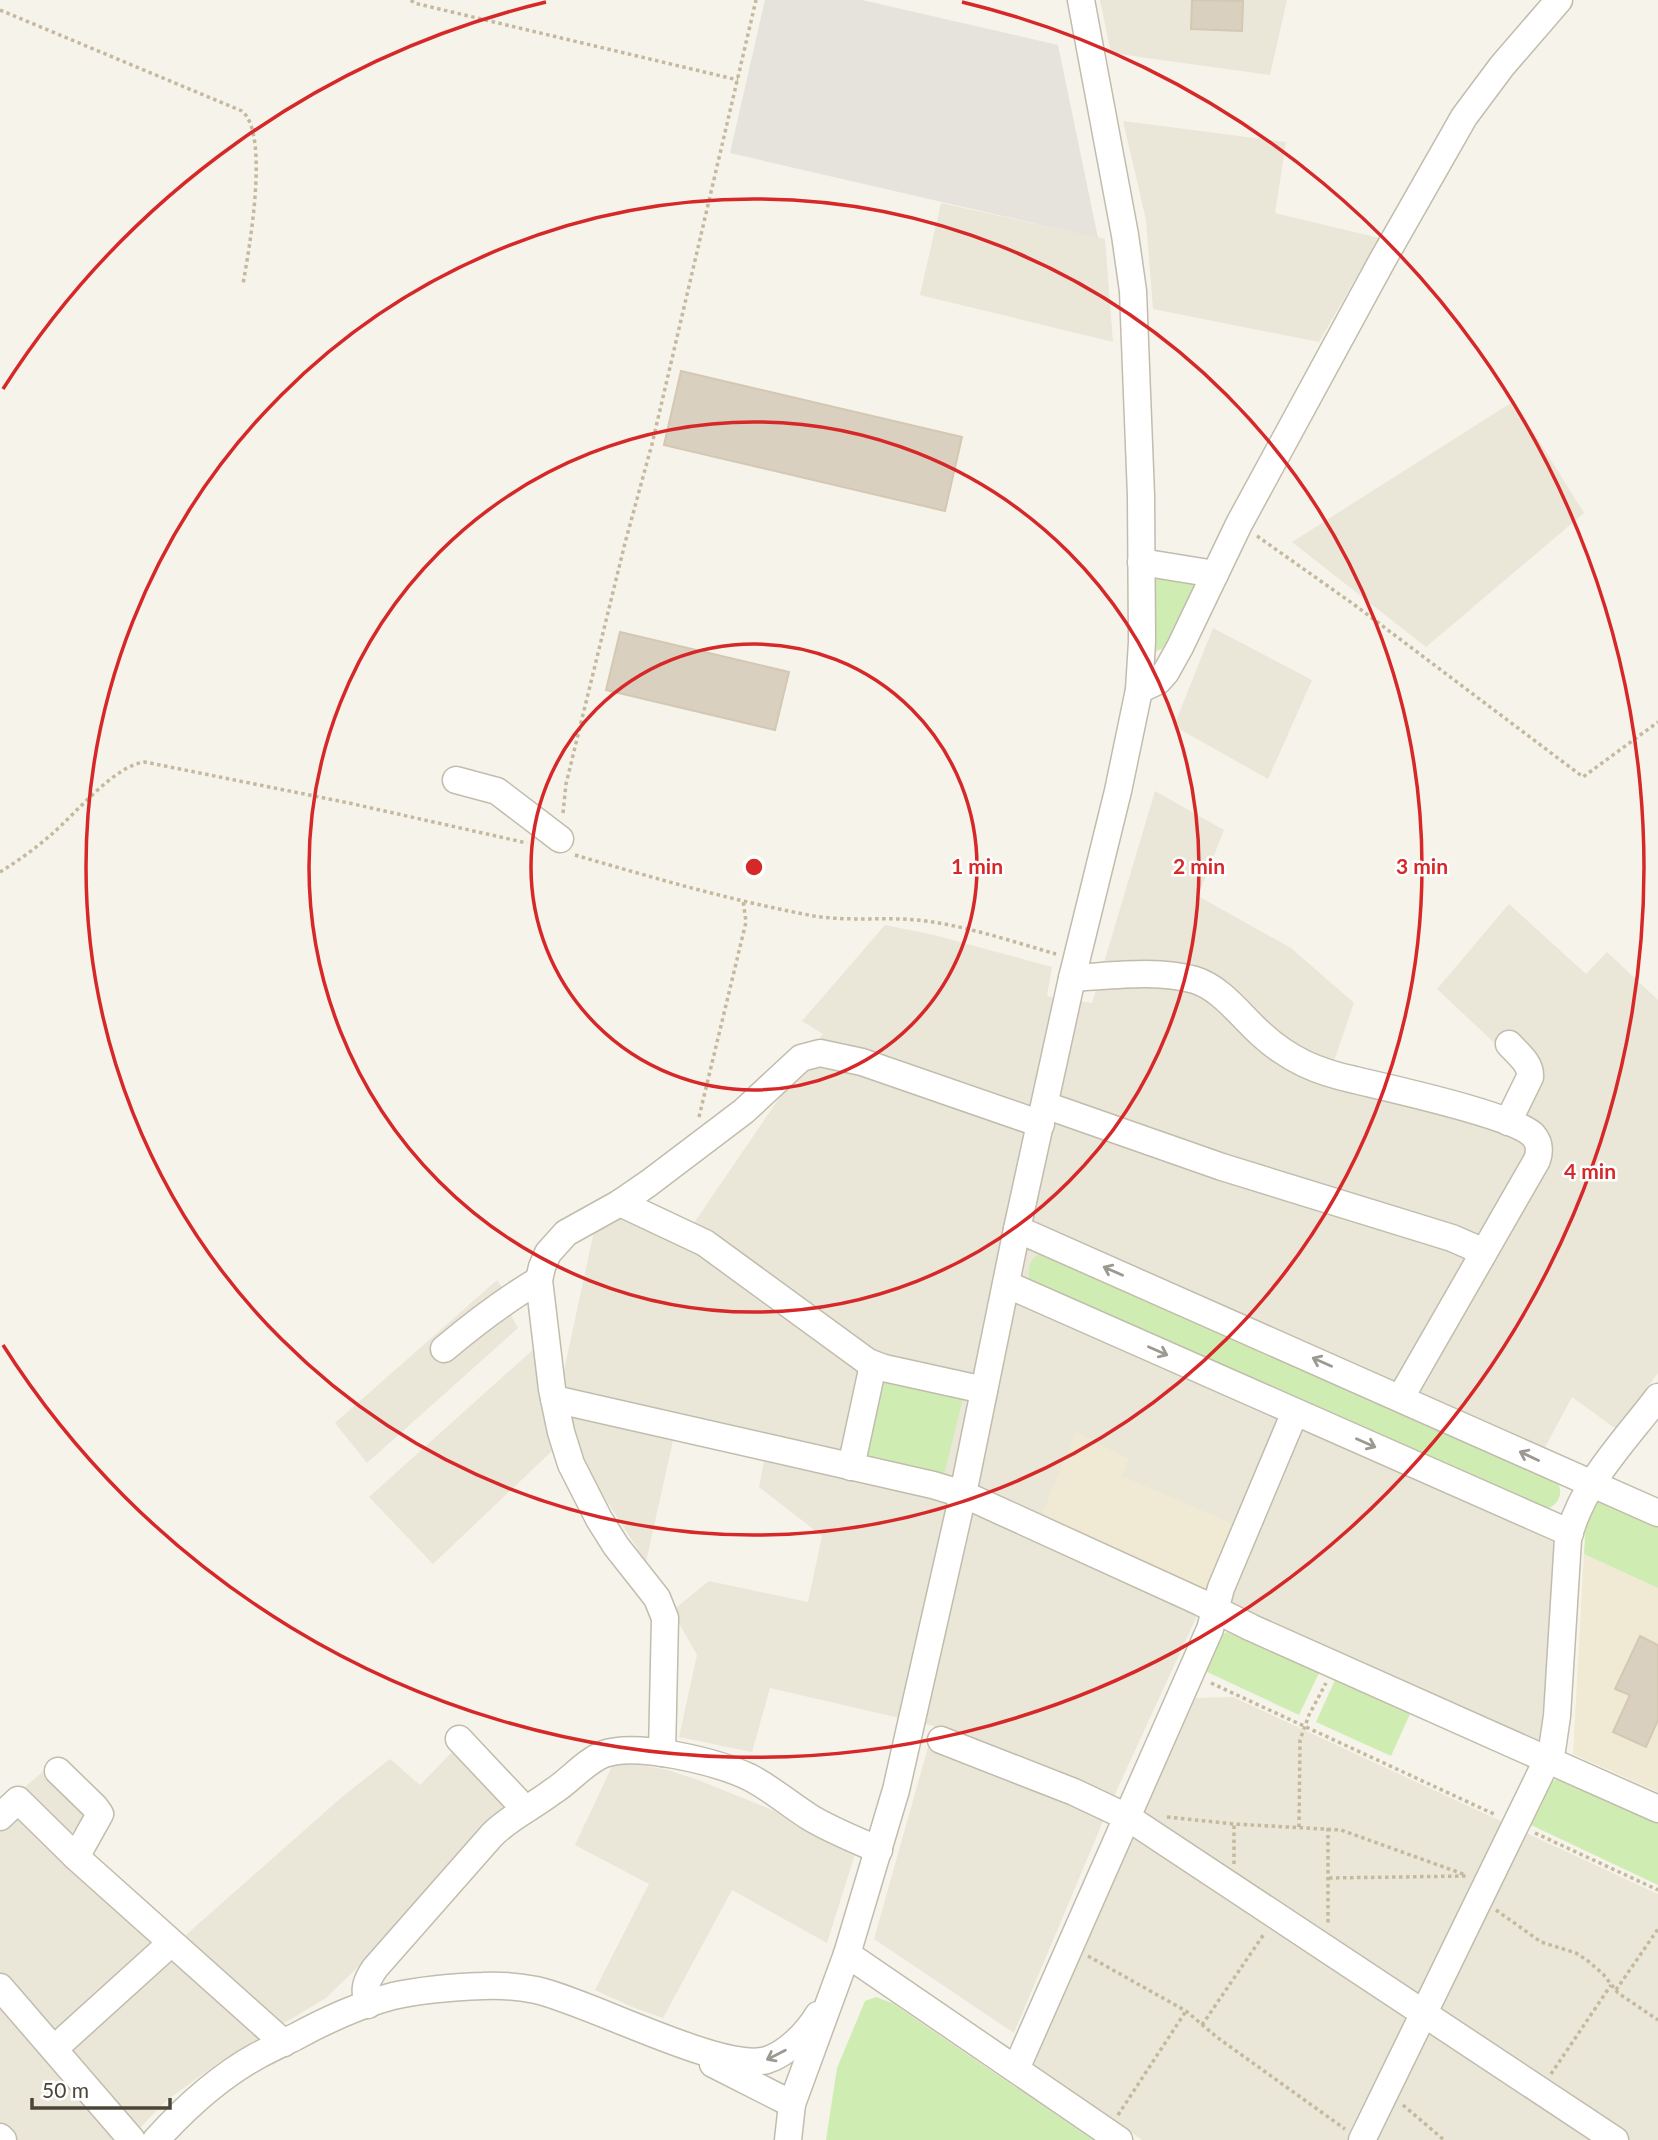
<svg xmlns="http://www.w3.org/2000/svg" width="1658" height="2140" font-family="Lato,sans-serif">
<style>
.residential{fill:#eae6d8}
.industrial{fill:#e6e2dc}
.education{fill:#f0e9d4}
.green{fill:#cfecb2}
.building{fill:#d9d0bf;stroke:#d4c8b2;stroke-width:2}
.lines{fill:none;stroke-linecap:round;stroke-linejoin:round}
.minor-casing{stroke:#c2bcac;stroke-width:29}
.path{stroke:#c5b99d;stroke-width:3.5;stroke-dasharray:3.5 3.5;stroke-linecap:butt}
.minor{stroke:#fff;stroke-width:26}
.oneway{stroke:#9c9992}
.ring{fill:none;stroke:#d62828;stroke-width:3.5}
.centre{fill:#d62828;stroke:#fff;stroke-width:3.5}
.ring-label{font-size:21px;text-anchor:middle;font-weight:bold;fill:#d62828;stroke:#fff;stroke-width:5;stroke-linejoin:round;paint-order:stroke}
</style>
<rect width="100%" height="100%" fill="#f6f3eb"/>
<g class="residential">
<path d="M1100 0H1287L1270 75 1111 53Z"/>
<path d="M1123 121 1286 142 1275 213 1379 238 1319 342 1153 309 1146 220Z"/>
<path d="M941 203 1105 239 1113 342 920 295Z"/>
<path d="M1514 401 1584 513 1426 647 1292 542Z"/>
<path d="M1213 628 1312 680 1268 779 1174 726Z"/>
<path d="M1155 791 1224 830 1198 896 1291 948 1354 1003 1326 1084 1483 1121 1536 1082 1437 989 1509 904 1586 974 1607 952 1658 1000V1373L1616 1429 1572 1397 1506 1520 1558 1544 1540 1741H1534L1207 1594 1109 1807 1014 2033 874 1939 934 1726 770 1688 752 1752 679 1737 697 1655 672 1611 709 1581 808 1602 822 1536 759 1487 768 1440 678 1418 646 1562 581 1461 560 1389 596 1222 628 1218 683 1239 823 1034 802 1021 885 925 934 935 1052 967 1047 996 1092 1003Z"/>
<path d="M497 1280 506 1293 501 1297 518 1328 367 1463 335 1423Z"/>
<path d="M536 1347 553 1450 433 1564 369 1497Z"/>
<path d="M1233 1697 1658 1894V2140H1142L1033 2064 1194 1698Z"/>
<path d="M459 1745 507 1806 357 1968 326 1998 218 2063 167 2100 128 2140H0V1826L18 1793 48 1767 91 1809 60 1847 170 1949 342 1797 390 1759 420 1785Z"/>
<path d="M615 1760 668 1770 698 1780 775 1811 855 1854 827 1943 732 1890 663 2018 632 2007 595 1990 649 1884 575 1845Z"/>
</g>
<path class="industrial" d="M765 0H862L1058 45 1098 238 730 153Z"/>
<g class="education">
<path d="M1076 1432 1129 1459 1122 1476 1236 1525 1207 1593 1041 1516Z"/>
<path d="M1584 1554 1658 1588V1792L1573 1754Z"/>
</g>
<g class="green">
<path d="M1154 576 1195 584 1166 643 1162 649 1156 651 1153 644Z"/>
<path d="M1043 1253 1555 1478C1565 1492 1560 1504 1545 1510L1030 1281C1026 1269 1030 1257 1043 1253Z"/>
<path d="M880 1378 963 1398 945 1471 942 1475 866 1459Z"/>
<path d="M1587 1500 1604 1502 1658 1526V1588L1584 1554Z"/>
<path d="M1227 1632 1319 1673 1299 1715 1205 1671 1221 1635Z"/>
<path d="M1335 1680 1410 1714 1391 1756 1316 1722Z"/>
<path d="M1558 1778 1658 1823V1885L1531 1825 1552 1782Z"/>
<path d="M876 1997 892 2003 1093 2140H826L837 2068 865 2001Z"/>
</g>
<g class="building">
<path d="M1192 0 1243 1 1242 31 1191 29Z"/>
<path d="M681 371 962 437 945 511 664 445Z"/>
<path d="M620 632 789 672 775 730 606 690Z"/>
<path d="M1640 1636 1658 1645V1720L1646 1747 1613 1732 1630 1695 1615 1689Z"/>
</g>
<g class="lines">
<g class="minor-casing">
<g id="minor">
<path d="M1141 562 1215 574"/>
<path d="M1139 690 1158 681 1166 672 1180 647 1239 524 1382 261 1464 117 1502 66 1559 0"/>
<path d="M456 780 497 791 560 839"/>
<path d="M1072 978C1111 976 1157 969 1195 980 1221 988 1241 1016 1261 1034 1289 1060 1318 1072 1355 1080 1388 1088 1513 1115 1533 1135 1540 1143 1540 1151 1537 1160L1401 1397"/>
<path d="M1045 1105 1222 1167 1452 1238 1484 1252"/>
<path d="M1508 1122 1530 1077C1531 1063 1518 1054 1509 1044"/>
<path d="M620 1203 705 1243 868 1362 884 1368 984 1390"/>
<path d="M1017 1229 1658 1513"/>
<path d="M1006 1284 1570 1533"/>
<path d="M444 1349C475 1323 505 1300 539 1280"/>
<path d="M554 1399 933 1485 963 1494 1200 1602 1252 1628 1658 1809"/>
<path d="M851 1467 873 1365"/>
<path d="M459 1739 525 1809"/>
<path d="M941 1740 1074 1792 1127 1817 1615 2140"/>
<path d="M662 1753 665 1618 657 1598 616 1546 599 1519 571 1464 561 1432 552 1389 539 1280 542 1267 548 1253 566 1233 620 1203 649 1183 744 1111 801 1058 820 1053 862 1062 1041 1124"/>
<path d="M58 1771 95 1807 100 1814 76 1857"/>
<path d="M0 1817 18 1800 76 1857 284 2043"/>
<path d="M847 1954 1119 2140"/>
<path d="M0 1987 132 2140"/>
<path d="M368 2005C363 1989 366 1981 375 1968L492 1835C511 1816 531 1808 552 1792 570 1781 584 1762 604 1754 637 1742 717 1762 749 1777 771 1788 790 1805 811 1818 833 1831 856 1840 879 1850"/>
<path d="M55 2048 171 1943"/>
<path d="M713 2064 792 2104"/>
<path d="M1016 2069 1210 1629 1221 1588 1295 1412"/>
<path d="M0 2137 3 2140"/>
<path d="M156 2140C185 2108 219 2077 257 2056 270 2049 283 2043 295 2037 326 2020 359 2005 393 1996 421 1990 454 1987 483 1986 499 1985 520 1987 536 1990 590 2002 722 2073 767 2060 788 2053 807 2033 818 2015"/>
<path d="M788 2140 792 2104 847 1954 896 1790 963 1494 1017 1229 1072 978 1118 791 1139 690 1142 642 1141 496 1133 291 1125 235 1081 0"/>
<path d="M1362 2140 1552 1750 1557 1716 1568 1539C1582 1483 1624 1442 1658 1397"/>
</g>
</g>
<g class="path">
<path d="M411 0 414 3 738 80"/>
<path d="M0 10 242 111C270 134 249 250 243 284"/>
<path d="M1257 536 1356 606 1583 777 1658 722"/>
<path d="M563 813 566 784 625 543 652 444 756 0"/>
<path d="M575 855C654 878 733 901 814 916 851 922 889 916 926 921 970 927 1014 942 1056 954"/>
<path d="M0 872C18 861 36 848 52 834 76 813 115 765 145 762L349 803 527 843"/>
<path d="M699 1117 746 922 743 900"/>
<path d="M1211 1683 1496 1815"/>
<path d="M1167 1817 1234 1824 1341 1830 1466 1875"/>
<path d="M1299 1827 1300 1740 1309 1715 1326 1683"/>
<path d="M1328 1828V1923"/>
<path d="M1535 1833 1658 1890"/>
<path d="M1234 1864V1824"/>
<path d="M1329 1878 1466 1876"/>
<path d="M1496 1910 1541 1942 1576 1953 1588 1961 1603 1974 1618 1993 1658 2020"/>
<path d="M1088 1956 1186 2011 1218 2038 1345 2129"/>
<path d="M1616 1990 1658 1929"/>
<path d="M1202 2025 1264 1934"/>
<path d="M1551 2074 1611 1985"/>
<path d="M1403 2105 1444 2140"/>
<path d="M1118 2115 1186 2011"/>
</g>
<use href="#minor" class="minor"/>
</g>
<defs><path id="oneway-shaft" d="M-6 0H5M1.5-3L5.5 0L1.5 3" fill="none" stroke-width="1.6" stroke-linecap="round" stroke-linejoin="round" transform="scale(1.75)"/></defs>
<g class="oneway">
<use href="#oneway-shaft" transform="translate(1113 1271) rotate(-156)"/>
<use href="#oneway-shaft" transform="translate(1158 1351) rotate(24)"/>
<use href="#oneway-shaft" transform="translate(1322 1362) rotate(-156)"/>
<use href="#oneway-shaft" transform="translate(1366 1443) rotate(24)"/>
<use href="#oneway-shaft" transform="translate(1529 1456) rotate(-155)"/>
<use href="#oneway-shaft" transform="translate(776 2055) rotate(153)"/>
</g>
<g class="ring">
<circle cx="754" cy="867" r="223"/>
<circle cx="754" cy="867" r="445"/>
<circle cx="754" cy="867" r="668"/>
<path d="M3 389A890 890 0 0 1 546 2M962 2A890 890 0 1 1 3 1345"/>
</g>
<circle cx="754" cy="867" r="10" class="centre"/>
<g class="ring-label">
<text x="977" y="874">1 min</text>
<text x="1199" y="874">2 min</text>
<text x="1422" y="874">3 min</text>
<text x="1590" y="1179">4 min</text>
</g>
<path d="M32 2098v10h138v-10" fill="none" stroke="#4b4538" stroke-width="3.5"/>
<text x="42" y="2098" font-size="21" fill="#4b4538" stroke="#ffffff" stroke-width="5" paint-order="stroke">50 m</text>
</svg>
